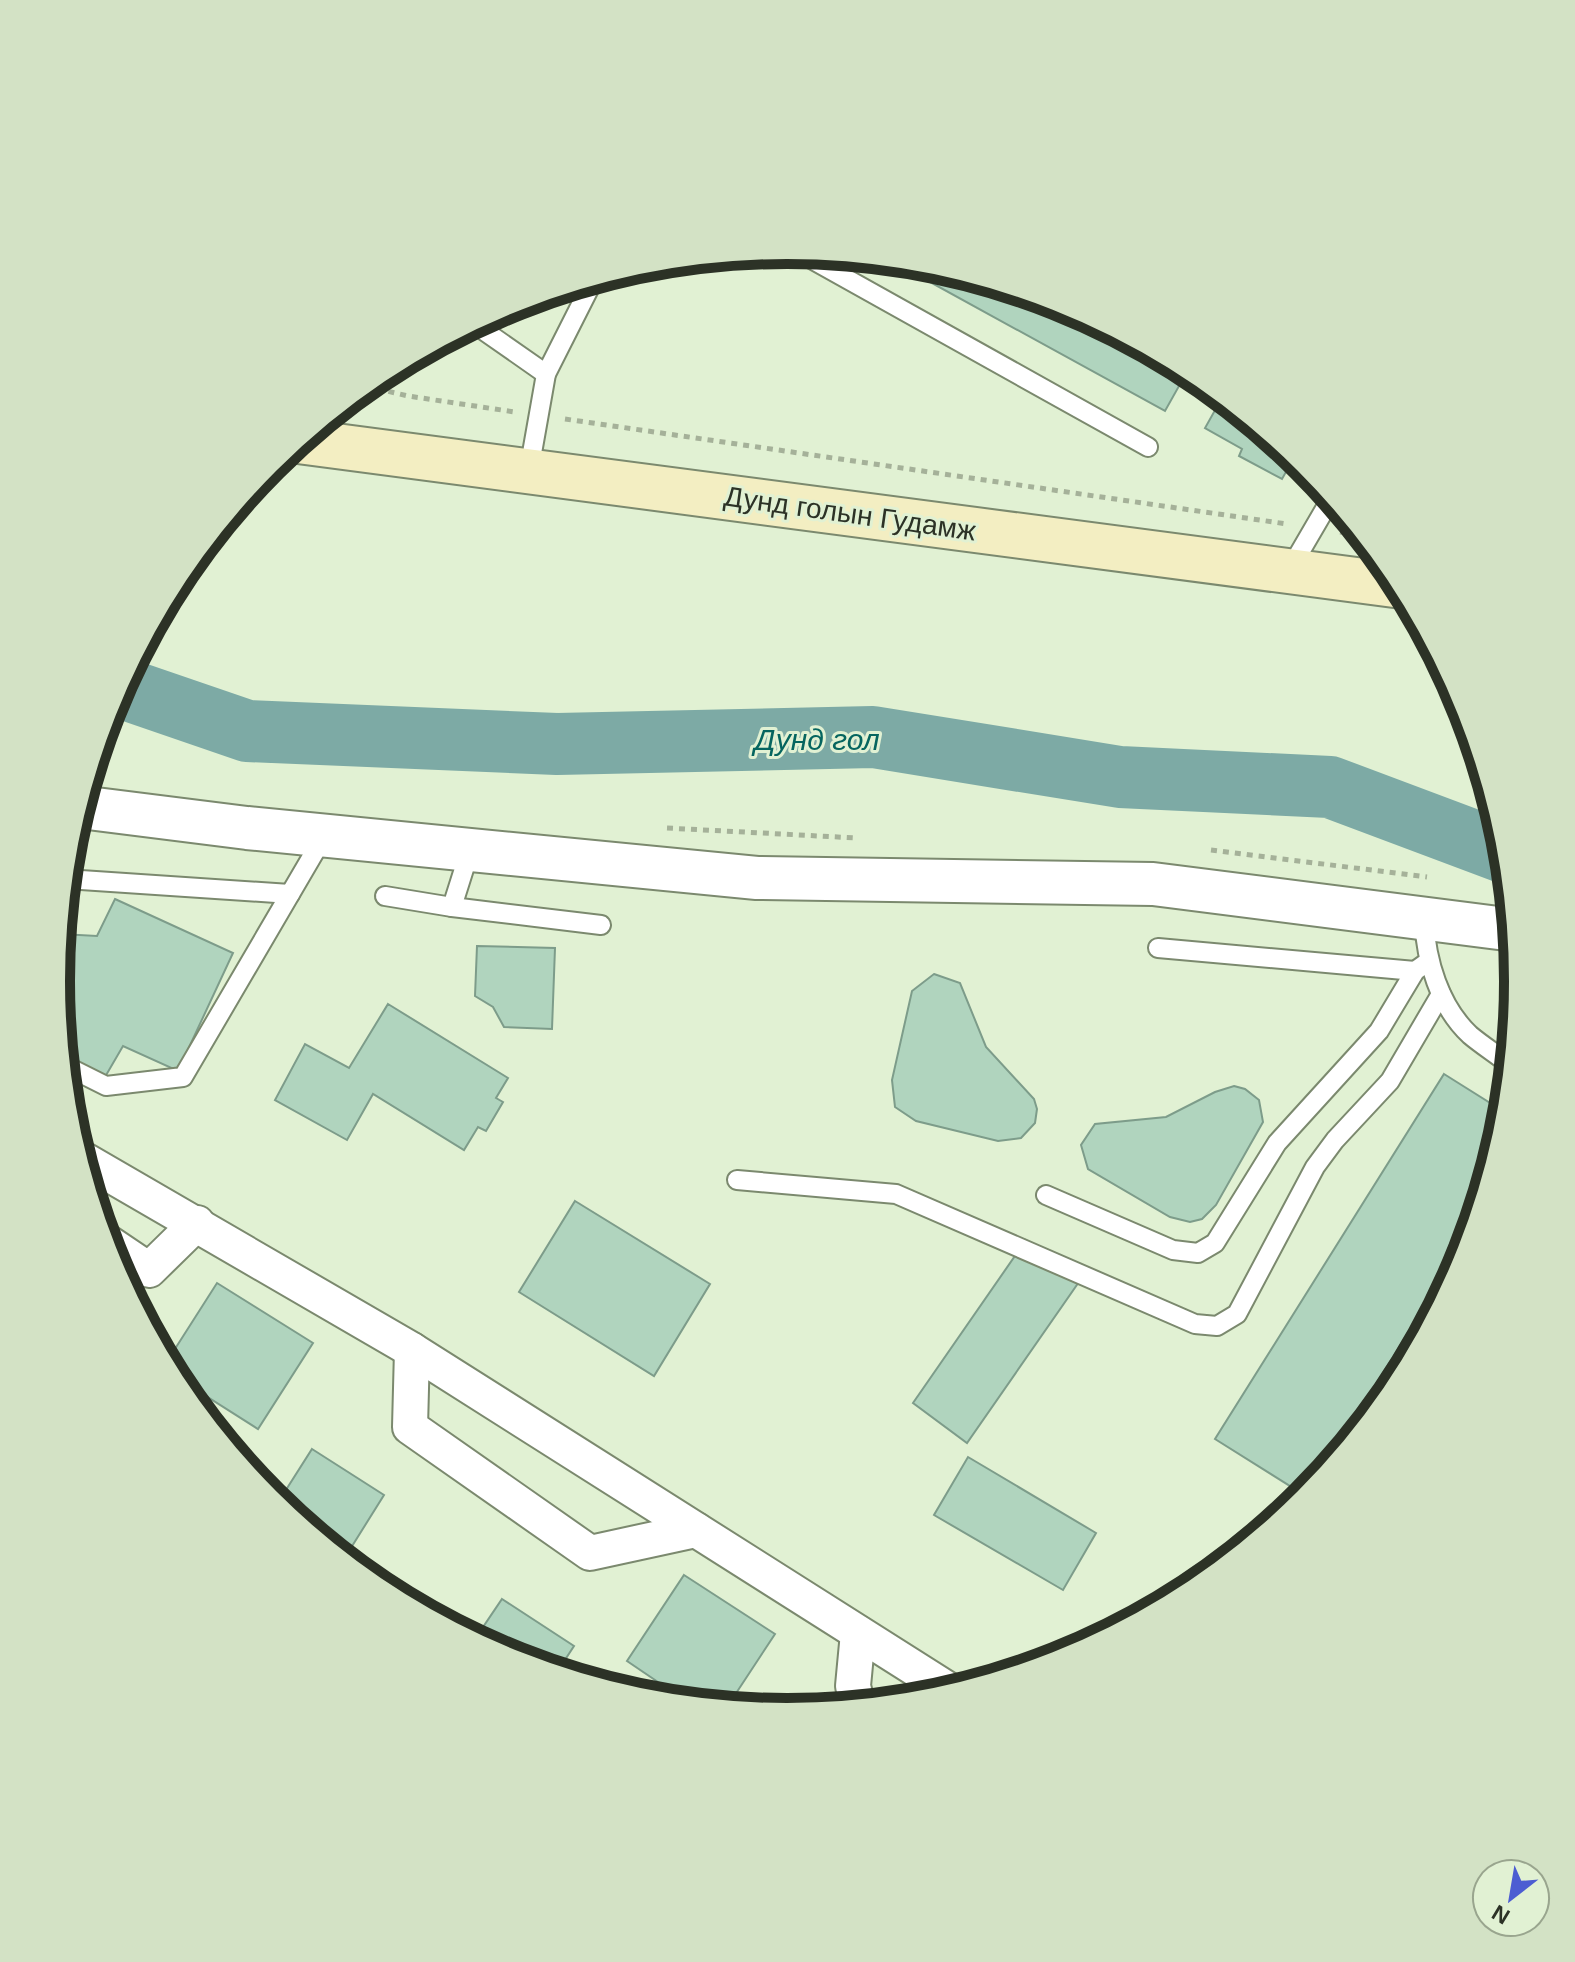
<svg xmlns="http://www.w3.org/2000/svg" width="1575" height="1962" font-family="Helvetica,sans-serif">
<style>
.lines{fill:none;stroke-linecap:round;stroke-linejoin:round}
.river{stroke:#7daaa5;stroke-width:62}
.building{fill:#b0d4be;stroke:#7d9c8a;stroke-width:2}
.service-casing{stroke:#7b896e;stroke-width:22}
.minor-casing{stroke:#7b896e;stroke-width:38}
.tertiary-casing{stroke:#7b896e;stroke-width:46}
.secondary-casing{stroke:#7b896e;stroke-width:48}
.path{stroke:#a5b199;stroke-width:5;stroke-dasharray:6 6;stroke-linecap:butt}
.service{stroke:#fff;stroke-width:18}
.minor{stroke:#fff;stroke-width:34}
.tertiary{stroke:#fff;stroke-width:42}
.secondary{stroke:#f3eec2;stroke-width:44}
.labels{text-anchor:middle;stroke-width:6;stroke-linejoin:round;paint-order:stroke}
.street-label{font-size:28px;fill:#2c3226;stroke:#e1f1d3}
.water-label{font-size:30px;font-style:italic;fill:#05655f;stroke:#e1f1d3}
.rim{fill:none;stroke:#2c3226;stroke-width:10}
</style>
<rect width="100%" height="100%" fill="#e1f1d3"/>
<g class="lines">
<path class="river" d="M119 687 247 731 557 744 873 737 1120 777 1330 787 1506 853"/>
</g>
<g class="building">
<path d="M890 260 931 264 1068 305 1188 370 1165 411Z"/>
<path d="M1223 396 1295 456 1282 479 1239 456 1242 449 1205 428Z"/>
<path d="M115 899 233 953 178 1071 123 1046 105 1077 63 1057 56 981 61 934 97 936Z"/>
<path d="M477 946 555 948 552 1029 504 1027 493 1007 475 996Z"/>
<path d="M934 974 960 983 986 1047 1034 1099 1037 1109 1035 1123 1021 1138 998 1141 916 1121 895 1107 892 1080 912 991Z"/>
<path d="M388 1004 508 1078 496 1098 503 1102 486 1131 478 1127 464 1150 373 1094 347 1140 275 1100 305 1044 349 1068Z"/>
<path d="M1444 1074 1506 1113 1473 1229 1306 1496 1215 1439Z"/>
<path d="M1234 1086 1245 1089 1259 1100 1263 1122 1216 1205 1202 1219 1190 1222 1170 1217 1088 1169 1081 1145 1095 1124 1166 1117 1215 1092Z"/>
<path d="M575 1201 710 1284 654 1376 519 1292Z"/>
<path d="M1026 1240 1081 1279 967 1443 913 1403Z"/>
<path d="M217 1283 313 1343 258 1429 173 1375 166 1363Z"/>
<path d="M312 1449 384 1495 344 1559 277 1504Z"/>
<path d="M968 1457 1096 1533 1063 1590 934 1515Z"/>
<path d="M684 1575 775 1634 727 1707 689 1703 627 1661Z"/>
<path d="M502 1599 574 1646 557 1672 507 1657 475 1639Z"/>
</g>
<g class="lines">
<g class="service-casing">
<g id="service">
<path d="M795 250 1148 447"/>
<path d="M473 323 546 374"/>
<path d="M529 470 546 374 594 279"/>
<path d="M1290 569 1332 497"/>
<path d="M66 879 290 894"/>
<path d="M385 896 452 907 470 850"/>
<path d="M452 907 601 925"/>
<path d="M1424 920C1426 960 1439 1006 1470 1035 1483 1046 1498 1055 1511 1066"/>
<path d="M1158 948 1415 971"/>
<path d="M64 1065 106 1086 183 1077 324 836"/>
<path d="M737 1180 896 1194 1195 1324 1217 1326 1237 1314 1315 1167 1335 1140 1390 1081 1441 994"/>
<path d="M1046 1195 1173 1250 1198 1253 1215 1243 1277 1143 1379 1031 1415 971 1429 961"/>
</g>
</g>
<g class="minor-casing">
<g id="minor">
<path d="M81 1158 412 1350 952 1692"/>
<path d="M106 1241 149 1270 197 1223"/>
<path d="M412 1350 410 1427 590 1553 696 1530"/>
<path d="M858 1706 853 1686 858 1633"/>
</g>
</g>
<g class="tertiary-casing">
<path id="tertiary" d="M80 807 247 828 757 878 1153 884 1514 930"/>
</g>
<g class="secondary-casing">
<path id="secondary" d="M298 441 1402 586"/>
</g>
<g class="path">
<path d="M365 386 408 396 515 412"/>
<path d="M565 419 1287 524"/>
<path d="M1340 532 1363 535"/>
<path d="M1409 626 1425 629"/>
<path d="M667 828 857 838"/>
<path d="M1211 850 1427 877"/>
</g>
<use href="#service" class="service"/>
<use href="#minor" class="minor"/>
<use href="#tertiary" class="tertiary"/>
<use href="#secondary" class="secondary"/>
</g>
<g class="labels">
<g class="street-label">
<text transform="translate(850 513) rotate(8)" y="10">Дунд голын Гудамж</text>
</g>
<g class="water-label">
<text x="817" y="750">Дунд гол</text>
</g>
</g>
<path d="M0 0H1575V1962H0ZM70 981a717 717 0 1 1 1434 0a717 717 0 1 1-1434 0Z" fill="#d3e2c5" fill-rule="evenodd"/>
<path class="rim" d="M70 981a717 717 0 1 1 1434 0a717 717 0 1 1-1434 0Z"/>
<g transform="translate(1511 1898) rotate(211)"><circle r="38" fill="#e1f1d3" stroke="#99a58e" stroke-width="2"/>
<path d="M0-6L14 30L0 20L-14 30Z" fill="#4c5dd2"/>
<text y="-12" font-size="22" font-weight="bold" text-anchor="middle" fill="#2c3226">N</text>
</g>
</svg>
